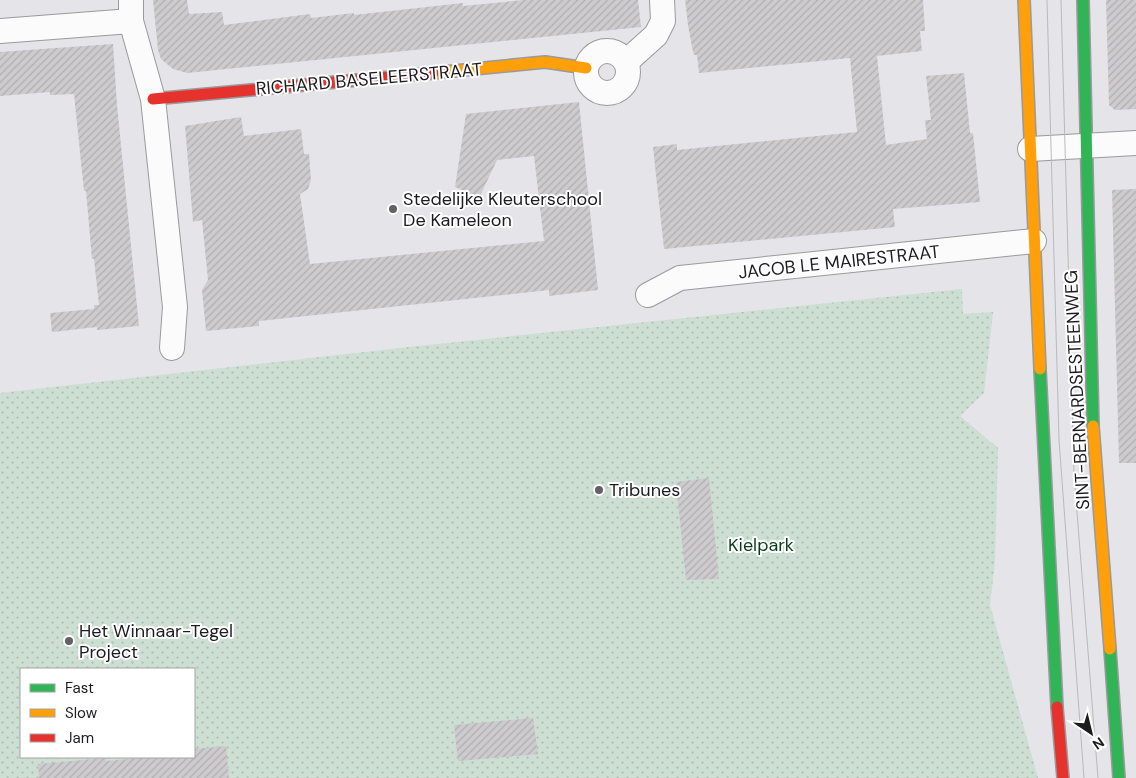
<svg xmlns="http://www.w3.org/2000/svg" width="1136" height="778" font-family="'DM Sans',sans-serif">
<style>
.park{fill:url(#park-dots);fill-rule:evenodd}
.building{fill:url(#building-hatch)}
.lines{fill:none;stroke-linecap:round;stroke-linejoin:round}
.street-casing{stroke:#9a999d;stroke-width:26}
.fast-casing{stroke:#9a999d;stroke-width:14}
.slow-casing{stroke:#9a999d;stroke-width:14}
.jam-casing{stroke:#9a999d;stroke-width:14}
.street{stroke:#fbfbfc;stroke-width:24}
.fast{stroke:#30b455;stroke-width:11}
.slow{stroke:#ff9f0a;stroke-width:11}
.jam{stroke:#e5322d;stroke-width:11}
.tram{stroke:#bababa;stroke-width:1}
.poi-dot{fill:#626166;stroke:#fff;stroke-width:2}
.labels{text-anchor:middle;stroke-width:4;stroke-linejoin:round;paint-order:stroke}
.street-label{font-size:18px;fill:#1c1b1f;stroke:#fff}
.poi-label{font-size:18px;fill:#1c1b1f;stroke:#fff;text-anchor:start}
.park-label{font-size:18px;fill:#073e19;stroke:#fff}
</style>
<defs>
<pattern id="park-dots" width="8" height="8" patternUnits="userSpaceOnUse" patternTransform="scale(1.25)"><rect width="8" height="8" fill="#cdded2"/><path d="M2 2h.1M6 6h.1" fill="none" stroke="#afbeb4" stroke-width="1.8" stroke-linecap="round"/></pattern>
<pattern id="building-hatch" width="6" height="6" patternUnits="userSpaceOnUse" patternTransform="scale(1.25)"><rect width="6" height="6" fill="#cdcbce"/><path d="M-1 1l2-2M0 6l6-6M5 7l2-2" fill="none" stroke="#afaeb0"/></pattern>
</defs>
<rect width="100%" height="100%" fill="#e4e4e9"/>
<path class="park" d="M962 289 963 314 993 312 984 393 960 416 998 448 995 561 990 605 1038 778H0V393L409 347ZM21 669H194V757H21Z"/>
<g class="building">
<path d="M153 0H187L189 14 222 12 224 25 310 14 311 18 354 13V15L463 3V6L524 0H638L641 27 187 73 173 69 161 59 158 50Z"/>
<path d="M685 0H923L925 31H920L922 51 877 56 886 145 927 139 925 120H931L926 76 964 73 970 133H973L980 202 893 209 895 227 664 249 653 147 677 144V150L857 132 850 58 699 73 697 55H694L693 52 688 25Z"/>
<path d="M1106 0H1136V109L1115 110 1109 105Z"/>
<path d="M113 44 117 105 139 326 97 330V327L52 332 50 313 94 309V305H99L94 259H92L86 191H84L74 94 50 95V92L0 96V52Z"/>
<path d="M579 102 598 290 549 296V290L259 321V326L206 331 202 290 208 280 202 220 193 222 185 126 241 117 244 136 301 129 304 154H309L311 180 308 189 300 194 310 264 544 241 534 156 497 160 479 198 455 187 466 114Z"/>
<path d="M1136 189V463H1119L1112 190Z"/>
<path d="M709 478 719 579 686 580 676 482Z"/>
<path d="M533 718 538 754 458 761 454 725Z"/>
<path d="M226 746 229 778H39L38 764 106 758V761L151 757H194V749Z"/>
</g>
<g class="lines">
<g class="street-casing">
<g id="street">
<path d="M131 0V21L153 99 175 307 172 348"/>
<path d="M0 31 131 21"/>
<circle cx="607" cy="72" r="21"/>
<path d="M626 62 656 35 663 21 662 0"/>
<path d="M1030 149 1136 143"/>
<path d="M648 295 680 278 1034 241"/>
</g>
</g>
<g class="fast-casing">
<g id="fast">
<path d="M1083 0 1093 426"/>
<path d="M1040 369 1057 707"/>
<path d="M1110 649 1119 778"/>
</g>
</g>
<g class="slow-casing">
<g id="slow">
<path d="M1024 0 1040 369"/>
<path d="M433 73 545 62 586 68"/>
<path d="M1093 426 1110 649"/>
</g>
</g>
<g class="jam-casing">
<g id="jam">
<path d="M153 99 433 73"/>
<path d="M1057 707 1063 778"/>
</g>
</g>
<use href="#street" class="street"/>
<use href="#fast" class="fast"/>
<use href="#slow" class="slow"/>
<use href="#jam" class="jam"/>
<g class="tram">
<path d="M1047 0 1059 440 1084 778"/>
<path d="M1061 0 1074 474 1098 778"/>
</g>
</g>
<g class="poi-dot">
<circle cx="393" cy="209" r="5"/>
<circle cx="599" cy="490" r="5"/>
<circle cx="69" cy="641" r="5"/>
</g>
<g class="labels">
<g class="street-label">
<text transform="translate(369 79) rotate(-5)" y="6">RICHARD BASELEERSTRAAT</text>
<text transform="translate(839 262) rotate(-6)" y="6">JACOB LE MAIRESTRAAT</text>
<text transform="translate(1077 390) rotate(-93)" y="6">SINT-BERNARDSESTEENWEG</text>
</g>
<g class="poi-label">
<text x="403" y="205">Stedelijke Kleuterschool<tspan x="403" dy="21">De Kameleon</tspan></text>
<text x="609" y="496">Tribunes</text>
<text x="79" y="637">Het Winnaar-Tegel<tspan x="79" dy="21">Project</tspan></text>
</g>
<g class="park-label">
<text x="761" y="551">Kielpark</text>
</g>
</g>
<rect x="20" y="668" width="175" height="90" fill="#ffffff" stroke="#a4a4a5"/>
<rect x="30" y="684" width="25" height="8" fill="#30b455" stroke="#a4a4a5"/>
<text x="65" y="693" font-size="15" fill="#1c1b1f">Fast</text>
<rect x="30" y="709" width="25" height="8" fill="#ff9f0a" stroke="#a4a4a5"/>
<text x="65" y="718" font-size="15" fill="#1c1b1f">Slow</text>
<rect x="30" y="734" width="25" height="8" fill="#e5322d" stroke="#a4a4a5"/>
<text x="65" y="743" font-size="15" fill="#1c1b1f">Jam</text>
<g transform="translate(1091 733) rotate(145)" stroke="#ffffff" stroke-width="4" paint-order="stroke">
<path d="M0-4L9 19L0 12L-9 19Z" fill="#1c1b1f"/>
<text y="-8" font-size="14" font-weight="bold" text-anchor="middle" fill="#1c1b1f">N</text>
</g>
</svg>
